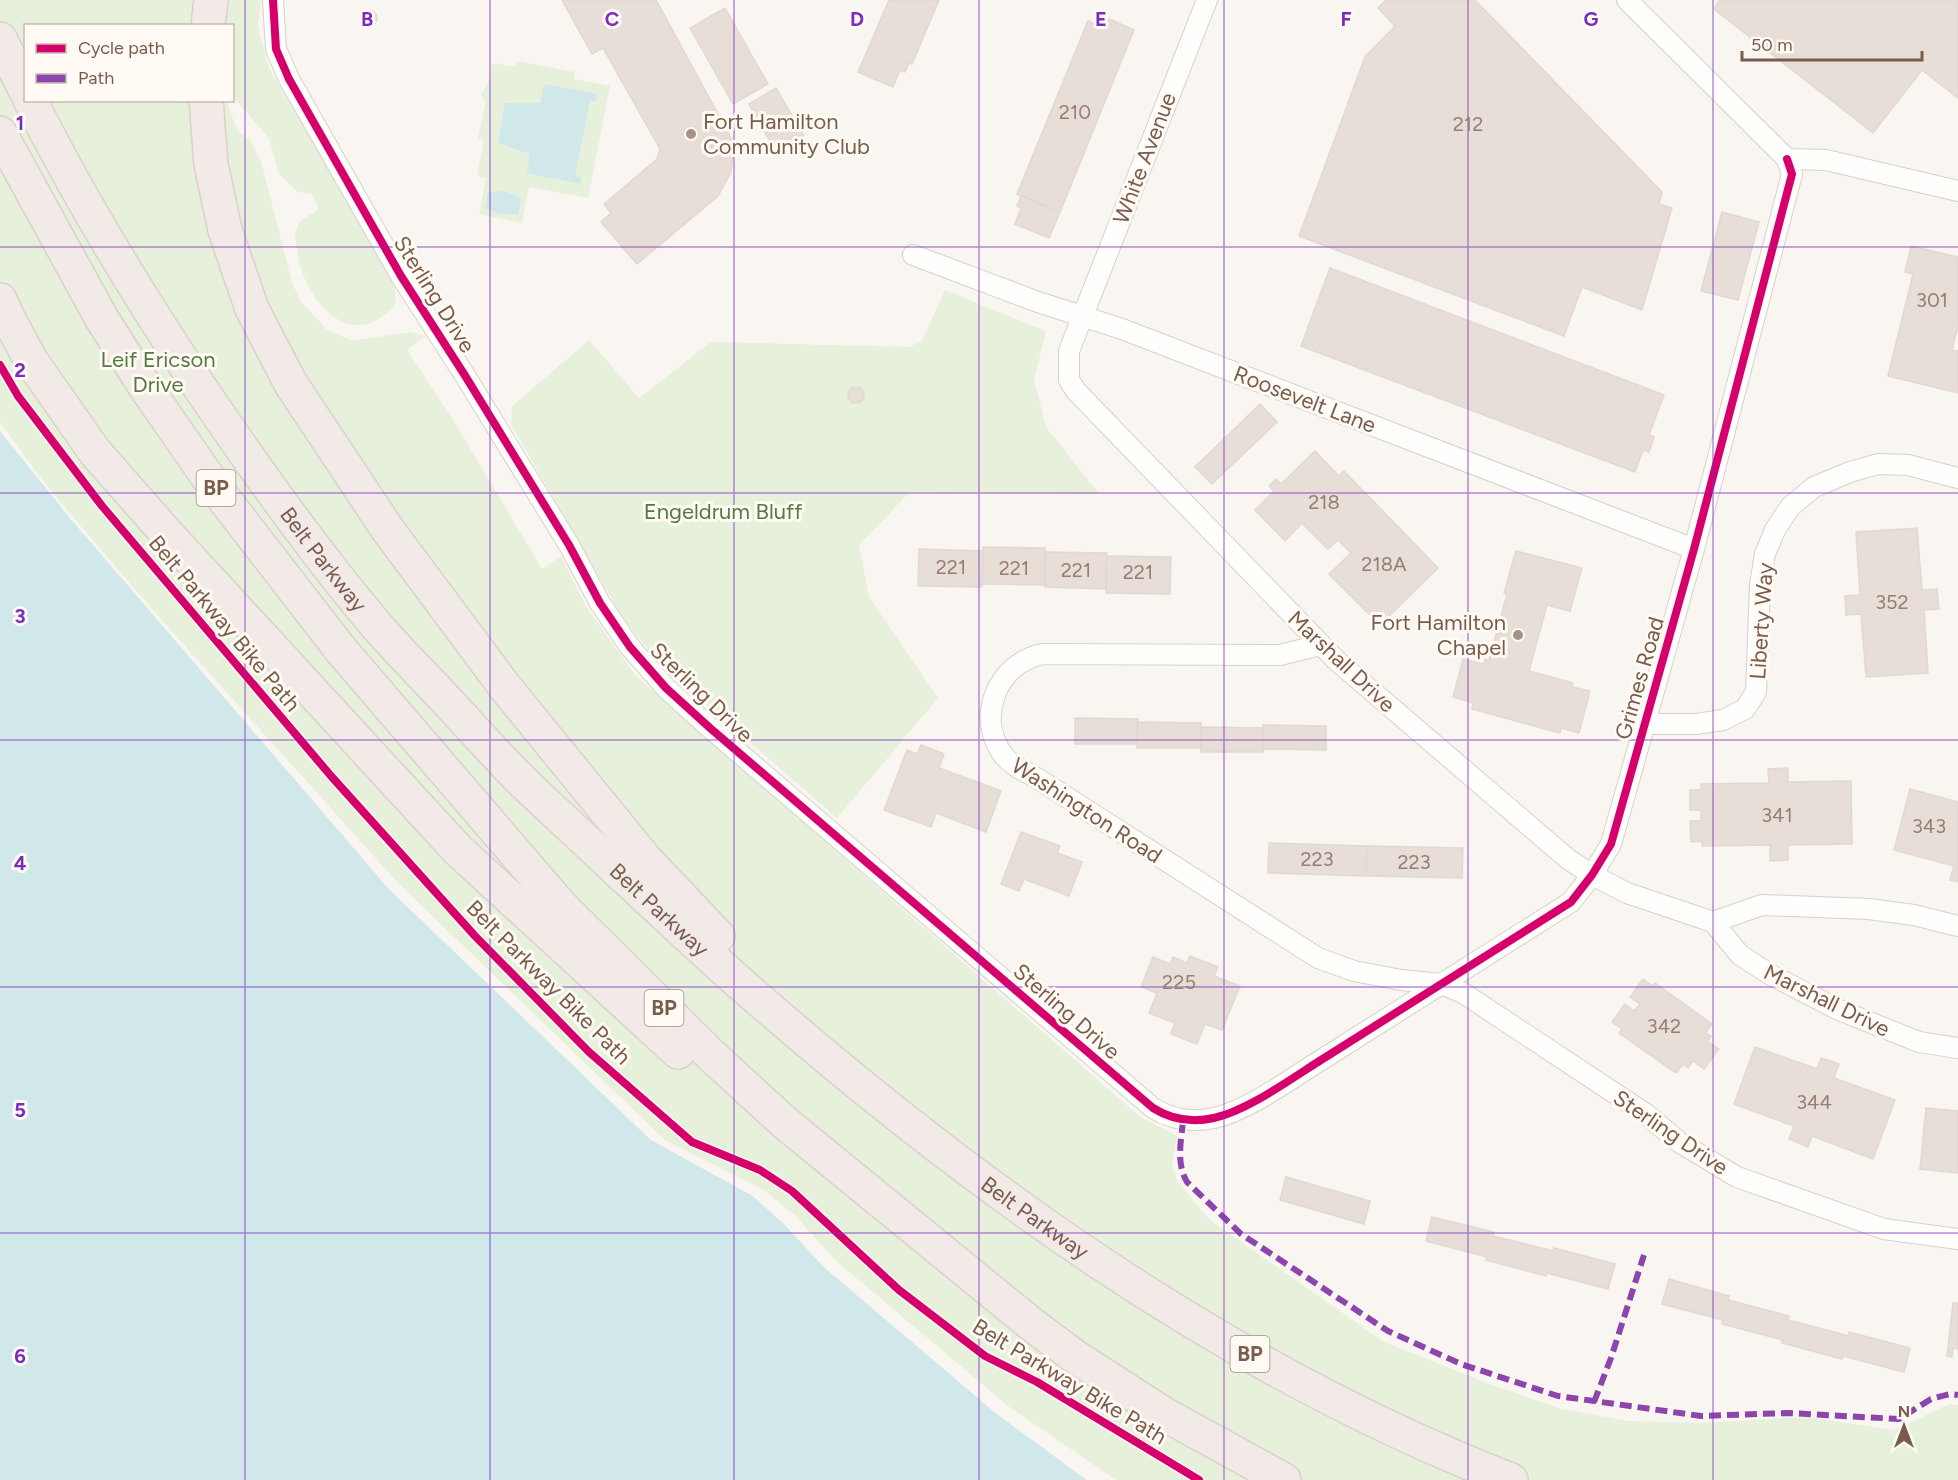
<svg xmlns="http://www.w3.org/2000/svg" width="1958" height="1480" font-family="Figtree,sans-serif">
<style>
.green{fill:#e7f0db}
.water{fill:#d0e8ea}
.pier{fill:#f9f5f0}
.building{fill:#e6ded7;stroke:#e2d8d2;stroke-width:1.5}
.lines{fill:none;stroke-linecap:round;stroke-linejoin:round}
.street-casing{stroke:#d7d1cb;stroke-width:22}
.highway-casing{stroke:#dad1cc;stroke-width:36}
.street{stroke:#fefefd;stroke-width:20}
.highway{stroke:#f2eae7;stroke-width:33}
.quiet{stroke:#8e44ad;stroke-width:6;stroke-dasharray:12 6;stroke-linecap:butt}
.cycleway-casing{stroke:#fffaf3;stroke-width:11}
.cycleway{stroke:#d6006c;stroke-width:8}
.grid{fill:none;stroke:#7b2cbf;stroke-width:1.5;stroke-opacity:0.55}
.poi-dot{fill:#a69286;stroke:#fffaf3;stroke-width:2}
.labels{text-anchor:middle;stroke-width:6;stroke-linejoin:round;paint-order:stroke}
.number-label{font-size:20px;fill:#977e72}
.shield{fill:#fffaf3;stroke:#a28b7f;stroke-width:1.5}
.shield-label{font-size:21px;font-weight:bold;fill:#7a5c4d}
.poi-label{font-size:22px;fill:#7a5c4d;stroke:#fffaf3;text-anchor:start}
.street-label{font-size:22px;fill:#7a5c4d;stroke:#fffaf3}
.park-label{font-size:22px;fill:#537a41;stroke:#fffaf3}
.grid-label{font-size:20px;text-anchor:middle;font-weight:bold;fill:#7b2cbf;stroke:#fffaf3;stroke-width:6;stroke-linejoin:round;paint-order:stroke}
</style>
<rect width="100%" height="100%" fill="#f9f5f0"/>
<g class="green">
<path d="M0 0H261L258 28 269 68 394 281 396 303C354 356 305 303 298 254 297 248 295 241 295 235 296 231 298 226 299 222L319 209 312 194 298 192 279 174 269 138 233 97 232 26H26V100L226 101 238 132 250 140 261 161 292 283 300 300 326 329 352 341 410 332 426 336 407 350 455 423 542 569 561 556 585 605 636 676 1139 1116 1177 1136 1172 1165 1177 1181 1210 1220 1384 1342 1484 1382 1561 1409 1629 1421 1699 1423 1806 1417 1894 1430 1950 1404 1958 1405V1480H1116L1008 1406 834 1259 795 1215 762 1189 665 1140 398 883 70 518 0 422Z"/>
<path d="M517 61 574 72V79L610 86 588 198 529 187 522 223 479 214 486 178 477 176 484 140 478 138 486 101 482 98 481 94C488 85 492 77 491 66L495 63 515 67Z"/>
<path d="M945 290 1046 331 1034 380 1046 427 1099 494 910 492 859 545 869 597 938 698 837 818 662 666 623 618 511 424 512 406 589 340 639 398 711 342 909 347 922 341Z"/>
</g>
<g class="water">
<path d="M544 84 597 94 596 101H590L575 176 581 178 580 184 527 173 530 154 498 143 505 103H540Z"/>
<path d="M505 191 521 198 518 214H501L485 208 488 192Z"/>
<path d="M0 431 70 518 389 889 651 1140 753 1196 784 1224 825 1268 997 1414 1087 1480H0Z"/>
</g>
<path class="pier" d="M0 428 72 516 391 887 653 1138 755 1194 787 1222 827 1266 999 1412 1090 1480H1087L997 1414 825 1268 784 1224 753 1196 651 1140 389 889 70 518 0 431Z"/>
<g class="building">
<path d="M562 0H656L731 138 733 153 731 172 718 196 637 264 601 222 611 213 604 204 657 159 660 149 603 48 592 54Z"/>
<path d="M889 0H939L912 64 909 63 905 72 900 70 893 87 858 72Z"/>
<path d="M1386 0H1475L1662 192 1659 204 1672 208 1642 310 1582 287 1564 336 1299 236 1365 57 1395 26 1378 8Z"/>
<path d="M1720 0H1958V98L1922 70 1873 133 1714 9Z"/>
<path d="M725 8 768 84 733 104 690 28Z"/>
<circle cx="369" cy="18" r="8"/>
<path d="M1109 19 1134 30 1060 212 1017 194 1088 21 1105 28Z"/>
<path d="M776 88 804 136 776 152 749 104Z"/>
<path d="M1021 196 1060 212 1049 238 1015 224 1021 208 1017 206Z"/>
<path d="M1722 212 1759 222 1738 300 1701 291Z"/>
<path d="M1911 246 1958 257V326L1952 350 1958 351V393L1888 376 1913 274 1905 272Z"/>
<path d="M1330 268 1664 395 1649 435 1654 437 1649 452 1643 450 1635 472 1301 346Z"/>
<circle cx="856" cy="395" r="8"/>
<path d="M1260 404 1277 422 1212 484 1195 467Z"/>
<path d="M1315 451 1339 476 1344 471 1438 568 1380 625 1329 574 1351 553 1338 540 1328 549 1302 523 1285 541 1255 510 1274 491 1269 486 1276 479 1281 484Z"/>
<path d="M1917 528 1922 590 1937 589 1939 609 1924 610 1928 673 1866 677 1861 614 1846 615 1845 596 1860 595 1856 532Z"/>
<path d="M983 547 1045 548V585L982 584Z"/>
<path d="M919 549 983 551 982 587 918 586Z"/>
<path d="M1516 551 1582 568 1570 611 1547 605 1529 671 1573 683 1572 687 1590 691 1579 733 1561 728 1560 733 1472 709 1473 703 1453 697 1463 659 1484 664 1485 659 1489 660 1507 594 1504 593Z"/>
<path d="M1045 552 1107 553 1106 589 1045 587Z"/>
<path d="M1107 556 1171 557 1170 594 1106 593Z"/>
<path d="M1075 718 1138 719 1137 744H1075Z"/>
<path d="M1138 722 1201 723V748H1137Z"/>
<path d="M1263 725 1326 726V750L1263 749Z"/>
<path d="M1201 727 1263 728V752H1201Z"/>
<path d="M921 745 944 754 939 768 1001 791 986 832 936 813 931 827 884 810 907 750 917 754Z"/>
<path d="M1788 768V782L1851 781 1852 844 1788 845V860L1770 861V845L1702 846V841L1691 842 1690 821H1701V810H1690V790H1701V784L1769 783 1768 769Z"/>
<path d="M1910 789 1958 802V882L1950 880 1954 866 1894 850Z"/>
<path d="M1021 832 1060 846 1057 853 1082 862 1069 896 1024 879 1019 891 1001 884Z"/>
<path d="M1269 843 1367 846 1366 876 1268 873Z"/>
<path d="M1367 846 1463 848 1462 878 1366 876Z"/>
<path d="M1190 956 1218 967 1214 976 1240 986 1222 1030 1205 1024 1197 1044 1171 1034 1175 1023 1149 1013 1157 993 1141 987 1153 957 1170 964 1173 957 1187 963Z"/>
<path d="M1643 979 1652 986 1655 983 1712 1024 1705 1033 1711 1036 1707 1041 1719 1049 1704 1069 1693 1061 1688 1068 1683 1064 1676 1073 1619 1033 1622 1029 1612 1022 1625 1004 1634 1011 1640 1004 1630 997Z"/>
<path d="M1755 1047 1817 1069 1821 1058 1839 1064 1834 1078 1895 1100 1873 1159 1812 1136 1808 1147 1789 1139 1794 1126 1734 1104Z"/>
<path d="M1926 1108 1958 1111V1173L1920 1169Z"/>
<path d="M1286 1177 1370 1201 1364 1224 1280 1200Z"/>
<path d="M1432 1217 1494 1232 1493 1236 1514 1241 1553 1251 1554 1248 1615 1264 1608 1289 1547 1273 1546 1276 1486 1260 1487 1257 1426 1241Z"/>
<path d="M1669 1279 1729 1296 1728 1300 1789 1316 1788 1320 1849 1336V1332L1910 1348 1904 1372 1843 1356 1842 1359 1782 1343 1783 1340 1722 1324 1723 1320 1662 1304Z"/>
<path d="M1953 1303H1958V1349L1953 1348 1952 1357 1947 1356Z"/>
</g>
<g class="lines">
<g class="street-casing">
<g id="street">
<path d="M273 0 276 49 289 79 401 276 464 374 569 545 600 603 630 647 666 688 710 728 1153 1108C1172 1120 1191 1123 1214 1118 1250 1110 1296 1075 1329 1055 1409 1004 1490 953 1571 902L1592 875 1611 844 1694 549 1792 174 1787 159"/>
<path d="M1207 0 1069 351V380L1076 391 1337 661 1568 859 1592 875 1627 893 1713 922 1740 955 1771 975 1839 1010 1919 1042 1958 1048"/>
<path d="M1627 0 1787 159 1826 160 1958 191"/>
<path d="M913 255 1038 302 1122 329 1694 549"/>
<path d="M1320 645 1280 655 1042 654C996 664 975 719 1004 756 1012 766 1024 771 1035 777L1318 958 1354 971 1401 980 1441 984 1463 993 1646 1114 1679 1142 1737 1177 1884 1229 1958 1239"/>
<path d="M1645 724H1696L1723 720 1745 709 1756 692 1760 585 1765 554 1775 530 1790 507 1814 487 1850 472 1878 464 1908 465 1958 478"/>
<path d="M1713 922 1762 905 1869 909 1914 915 1958 926"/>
</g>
</g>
<g class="highway-casing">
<g id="highway">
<path d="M208 26 211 0"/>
<path d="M0 39 26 91"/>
<path id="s1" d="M30 100C80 200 137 293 199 386 253 466 309 545 371 619 395 648 423 675 449 703 472 728 495 754 519 778 541 800 565 821 587 842 635 887 683 932 732 976 964 1181 1221 1367 1511 1480"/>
<path d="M206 100 211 164 225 230 252 309 291 384 388 530 505 687 646 860 718 936"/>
<path d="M0 133 102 319 144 385 214 486 341 650 561 906 712 1056 784 1122 1030 1323 1074 1356 1164 1414 1284 1480"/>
<path d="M0 300 9 320 32 362 95 452 168 535 458 850 678 1052"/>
</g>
</g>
<use href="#street" class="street"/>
<use href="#highway" class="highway"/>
<g class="quiet">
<path d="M1183 1121C1181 1142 1176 1163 1187 1182L1241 1234 1388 1331 1461 1364 1558 1396 1701 1416 1788 1413 1899 1419 1931 1399 1950 1394 1958 1395"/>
<path d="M1594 1402 1611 1358 1644 1255"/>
</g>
<g class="cycleway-casing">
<g id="cycleway">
<path d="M273 0 276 49 289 79 401 276 464 374 569 545 600 603 630 647 666 688 710 728 1153 1108C1172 1120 1191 1123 1214 1118 1250 1110 1296 1075 1329 1055 1409 1004 1490 953 1571 902L1592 875 1611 844 1694 549 1792 174 1787 159"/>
<path d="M0 365 18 396 102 506 331 776 475 936 589 1052 692 1142 760 1170 792 1191 899 1290 985 1356 1037 1382 1199 1480"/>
</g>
</g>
<use href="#cycleway" class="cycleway"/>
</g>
<path class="grid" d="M245 0V1480M490 0V1480M734 0V1480M979 0V1480M1224 0V1480M1468 0V1480M1713 0V1480M0 247H1958M0 493H1958M0 740H1958M0 987H1958M0 1233H1958"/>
<g class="poi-dot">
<circle cx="691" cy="134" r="6"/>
<circle cx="1518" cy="635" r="6"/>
</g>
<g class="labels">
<g class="number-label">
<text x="1075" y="119">210</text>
<text x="1468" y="131">212</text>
<text x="1932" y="307">301</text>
<text x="1324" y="509">218</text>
<text x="1384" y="571">218A</text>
<text x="951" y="574">221</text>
<text x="1014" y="575">221</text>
<text x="1076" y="577">221</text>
<text x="1138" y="579">221</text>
<text x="1892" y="609">352</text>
<text x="1777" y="822">341</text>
<text x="1929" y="833">343</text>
<text x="1317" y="866">223</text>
<text x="1414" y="869">223</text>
<text x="1179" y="989">225</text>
<text x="1664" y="1033">342</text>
<text x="1814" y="1109">344</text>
</g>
<g class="shield">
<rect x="196.5" y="470" width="39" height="36" rx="4.5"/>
<rect x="644.5" y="990" width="39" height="36" rx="4.5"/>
<rect x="1230.5" y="1336" width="39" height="36" rx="4.5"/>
</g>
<g class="shield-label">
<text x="216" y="495">BP</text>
<text x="664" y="1015">BP</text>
<text x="1250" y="1361">BP</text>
</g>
<g class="poi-label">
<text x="703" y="129">Fort Hamilton<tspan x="703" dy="25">Community Club</tspan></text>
<text x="1506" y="630" text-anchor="end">Fort Hamilton<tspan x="1506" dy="25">Chapel</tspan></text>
</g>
<g class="street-label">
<text transform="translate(1144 158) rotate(-69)" y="8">White Avenue</text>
<text transform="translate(435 294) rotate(58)" y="8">Sterling Drive</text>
<text transform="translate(1305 399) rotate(21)" y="8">Roosevelt Lane</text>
<text dy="8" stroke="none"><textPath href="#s1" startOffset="546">Belt Parkway</textPath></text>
<text transform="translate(1761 621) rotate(-86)" y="8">Liberty Way</text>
<text transform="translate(225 623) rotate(50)" y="8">Belt Parkway Bike Path</text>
<text transform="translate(1342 661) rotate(43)" y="8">Marshall Drive</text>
<text transform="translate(1639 678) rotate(-74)" y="8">Grimes Road</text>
<text transform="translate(702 692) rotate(44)" y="8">Sterling Drive</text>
<text transform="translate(1087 810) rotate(33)" y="8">Washington Road</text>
<text dy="8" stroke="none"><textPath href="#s1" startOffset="1032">Belt Parkway</textPath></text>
<text transform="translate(549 982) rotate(45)" y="8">Belt Parkway Bike Path</text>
<text transform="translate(1827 1000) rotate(26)" y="8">Marshall Drive</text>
<text transform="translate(1067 1011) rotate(41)" y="8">Sterling Drive</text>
<text transform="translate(1671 1132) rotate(34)" y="8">Sterling Drive</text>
<text dy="8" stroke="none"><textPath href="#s1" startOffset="1518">Belt Parkway</textPath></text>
<text transform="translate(1070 1381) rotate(31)" y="8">Belt Parkway Bike Path</text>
</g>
<g class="park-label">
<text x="158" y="367">Leif Ericson<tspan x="158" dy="25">Drive</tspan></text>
<text x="723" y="519">Engeldrum Bluff</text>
</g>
</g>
<g class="grid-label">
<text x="367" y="26">B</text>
<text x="612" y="26">C</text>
<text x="857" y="26">D</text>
<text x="1101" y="26">E</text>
<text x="1346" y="26">F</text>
<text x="1591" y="26">G</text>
<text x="20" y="130">1</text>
<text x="20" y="377">2</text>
<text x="20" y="623">3</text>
<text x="20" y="870">4</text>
<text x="20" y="1117">5</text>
<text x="20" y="1363">6</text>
</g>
<rect x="24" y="24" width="210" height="78" fill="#fffaf3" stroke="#cabbb1" stroke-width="1.5"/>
<rect x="36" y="44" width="30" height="9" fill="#d6006c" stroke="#cabbb1" stroke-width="1.5"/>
<text x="78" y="54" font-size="18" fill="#7a5c4d">Cycle path</text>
<rect x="36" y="74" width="30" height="9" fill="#8e44ad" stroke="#cabbb1" stroke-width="1.5"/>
<text x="78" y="84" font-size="18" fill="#7a5c4d">Path</text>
<g transform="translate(1904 1426)" stroke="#fffaf3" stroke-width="4.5" paint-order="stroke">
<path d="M0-4.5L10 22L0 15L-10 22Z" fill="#7a5c4d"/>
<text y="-9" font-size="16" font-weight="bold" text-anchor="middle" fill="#7a5c4d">N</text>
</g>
<path d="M1742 51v9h180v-9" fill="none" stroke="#7a5c4d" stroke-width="3"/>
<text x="1751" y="51" font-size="18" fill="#7a5c4d" stroke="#fffaf3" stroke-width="4.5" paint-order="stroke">50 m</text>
</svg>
